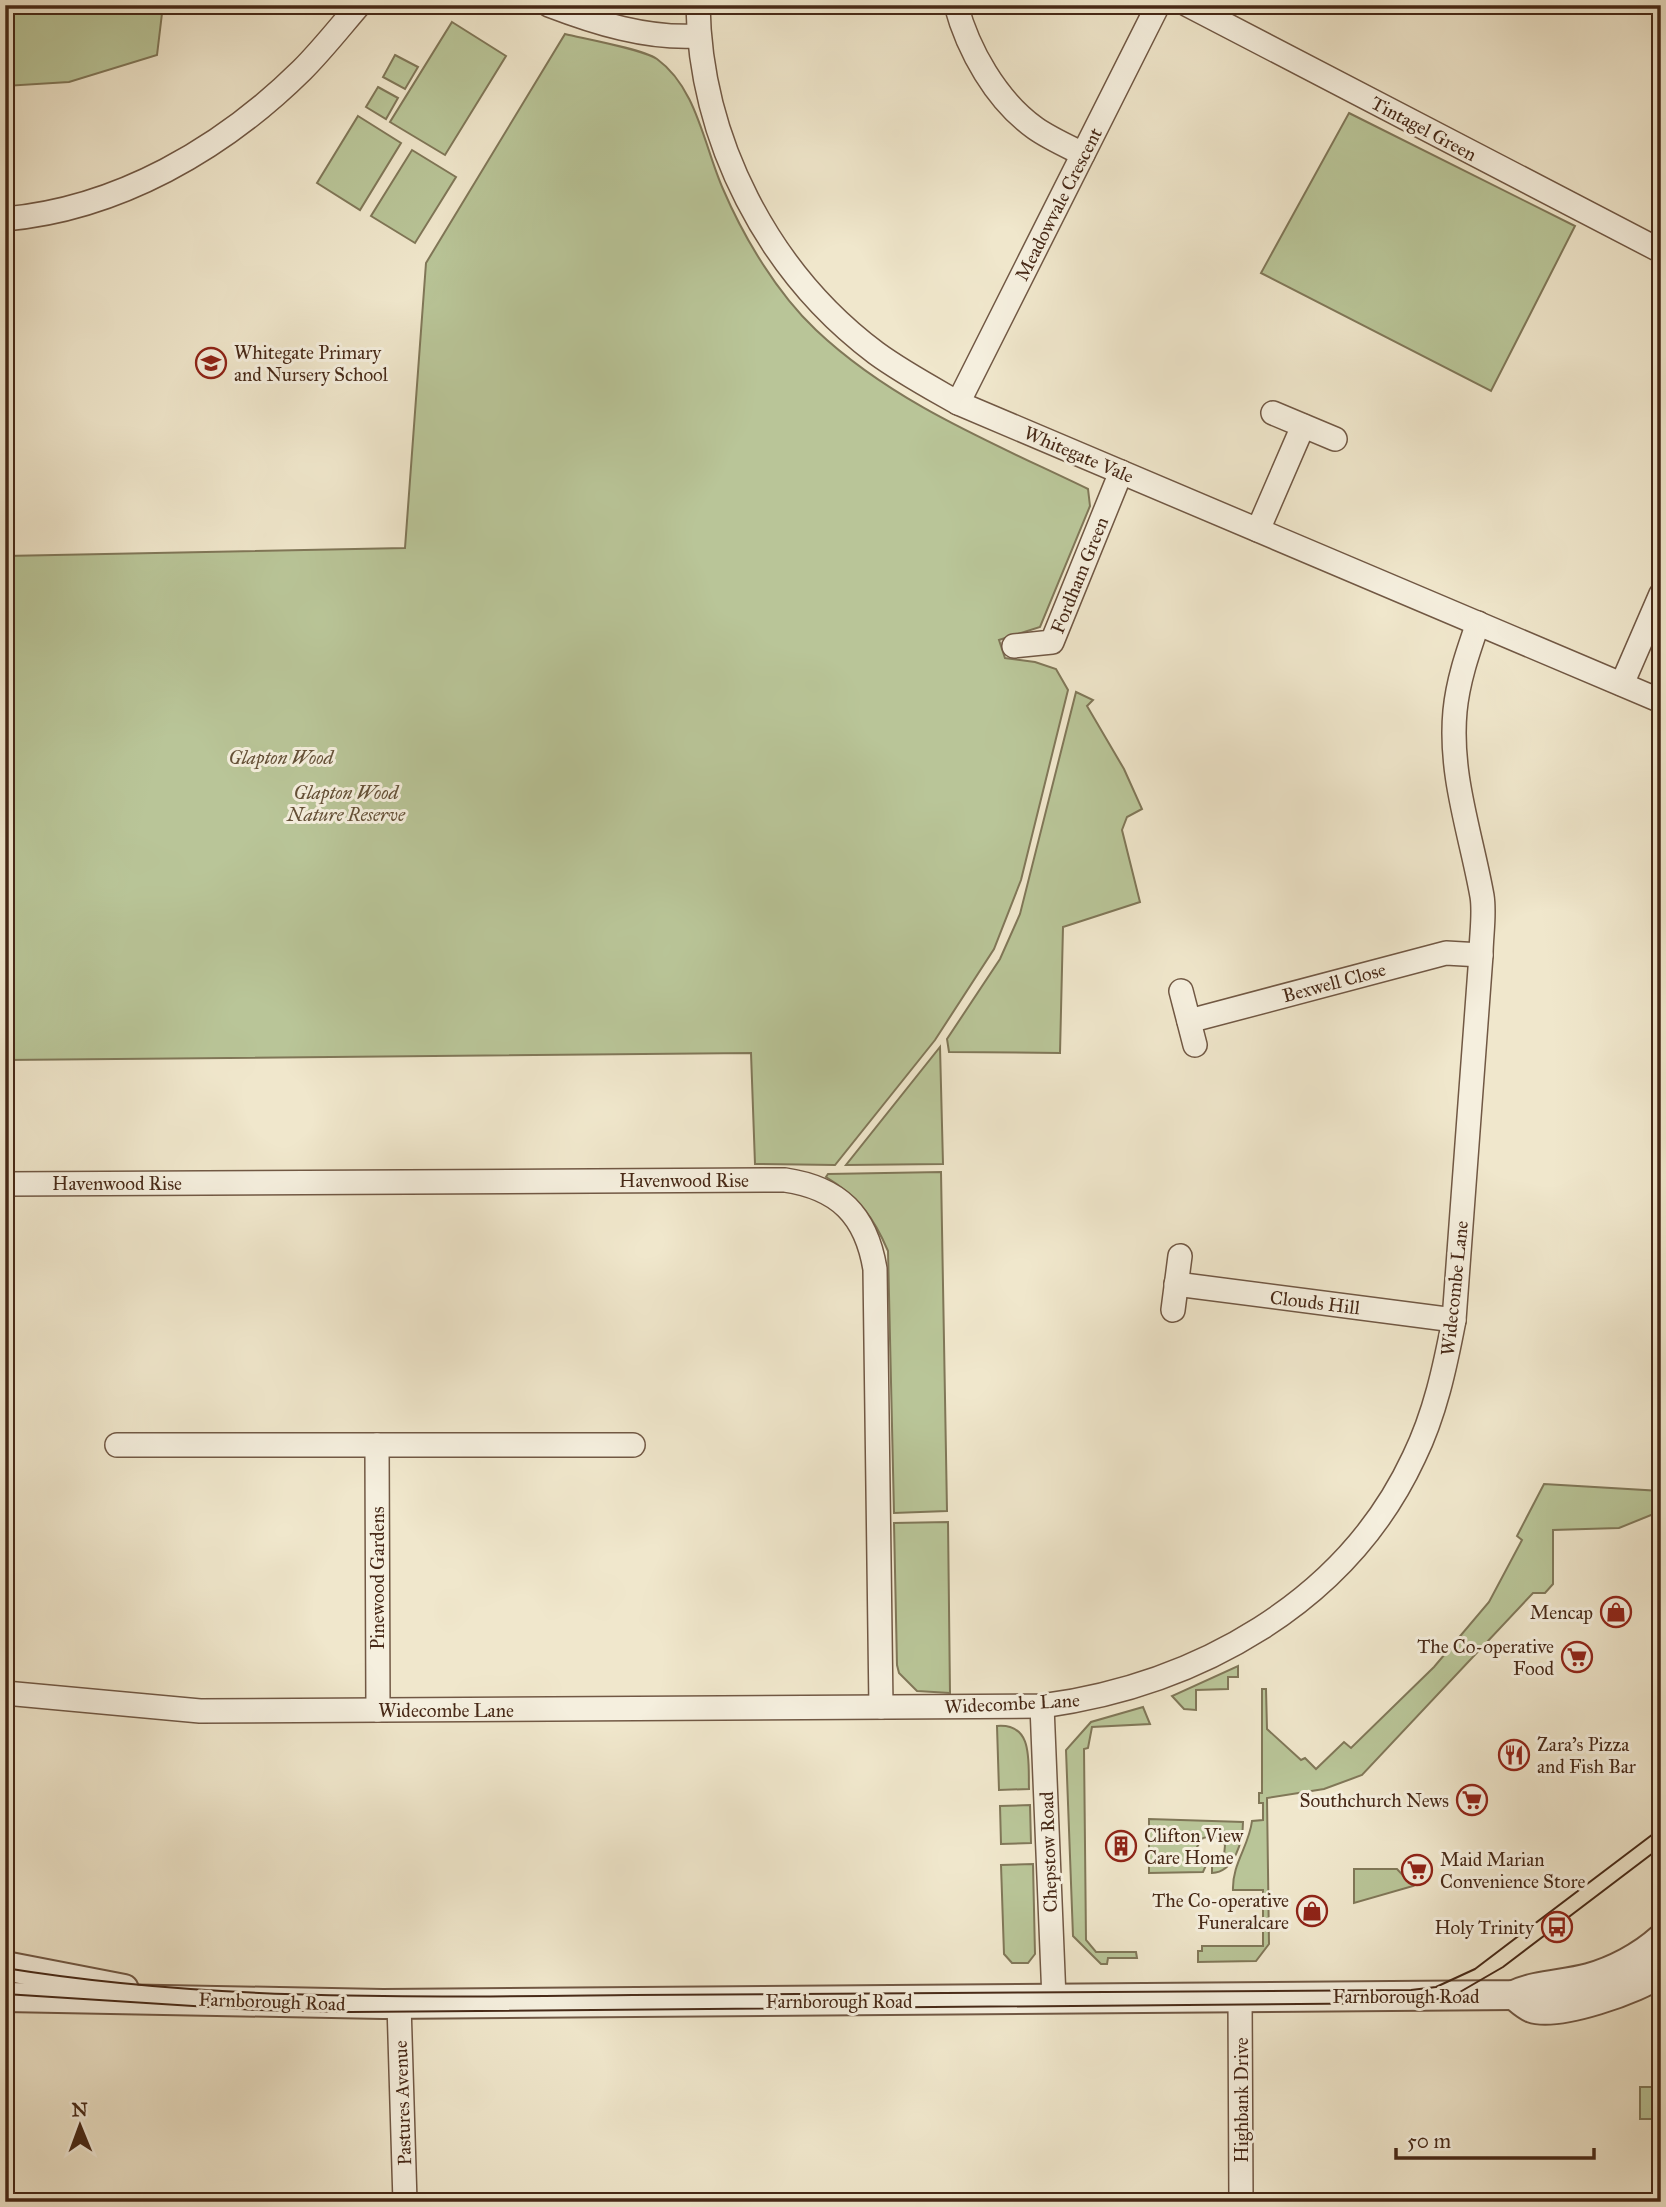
<svg xmlns="http://www.w3.org/2000/svg" width="1666" height="2207" font-family="'IM FELL Great Primer',serif">
<style>
.green{fill:#b9c598;stroke:#807758;stroke-width:2}
.lines{fill:none;stroke-linecap:round;stroke-linejoin:round}
.minor-casing{stroke:#715844;stroke-width:26}
.tertiary-casing{stroke:#715844;stroke-width:32}
.minor{stroke:#f5efde;stroke-width:23}
.tertiary{stroke:#f5efde;stroke-width:28}
.tram{stroke:#472917;stroke-width:2}
.labels{text-anchor:middle;stroke-width:6;stroke-linejoin:round;paint-order:stroke}
.street-label{font-size:19px;fill:#472917;stroke:#f5efde}
.poi-label{font-size:19px;fill:#472917;stroke:#f5efde;text-anchor:end}
.park-label{font-size:19px;font-style:italic;fill:#645037;stroke:#f5efde}
</style>
<rect width="100%" height="100%" fill="#f0e7cc"/>
<filter id="stains"><feTurbulence type="fractalNoise" baseFrequency=".00286" numOctaves="4"/><feColorMatrix values="0 0 0 0 .2 0 0 0 0 .09 0 0 0 0 .02 0 0 0 .5 -.17"/></filter>
<radialGradient id="worn" r=".72"><stop offset=".6" stop-color="#630" stop-opacity="0"/><stop offset="1" stop-color="#630" stop-opacity=".3"/></radialGradient>
<g class="green">
<path d="M5 5H163L157 55 69 82 5 86Z"/>
<path d="M452 22 506 56 445 155 390 122Z"/>
<path d="M565 34C586 39 642 49 657 59 697 88 704 146 723 189 744 238 777 293 816 330 893 403 993 443 1088 489L1090 506 1040 627 999 640 1005 658 1035 662 1056 669 1068 690 1021 880 994 949 935 1040 835 1165 755 1164 751 1053 5 1060V556L405 548 426 263Z"/>
<path d="M395 55 418 67 405 89 383 77Z"/>
<path d="M378 87 398 98 386 119 366 107Z"/>
<path d="M1349 113 1575 226 1491 391 1261 273Z"/>
<path d="M358 116 401 143 360 210 317 183Z"/>
<path d="M412 150 456 177 415 243 371 216Z"/>
<path d="M1076 692 1093 700 1087 706 1124 769 1142 809 1127 817 1122 830 1140 902 1063 927 1060 1053 949 1052 947 1039 1000 959 1020 914Z"/>
<path d="M940 1047 943 1164 846 1165Z"/>
<path d="M941 1172 947 1511 894 1513 888 1251C874 1218 858 1196 826 1177L828 1174Z"/>
<path d="M1544 1484 1661 1491V1511L1619 1528 1553 1530V1584L1545 1593H1533L1362 1775 1324 1789 1267 1798 1269 1944 1256 1961 1198 1962V1951H1202V1946H1263V1890H1233C1232 1864 1249 1846 1252 1821L1263 1820V1803H1259V1793H1262V1689H1266L1267 1729 1301 1760 1305 1758 1316 1769 1344 1742 1351 1748 1434 1667 1489 1602 1522 1540 1517 1536Z"/>
<path d="M948 1522 950 1693 917 1691 899 1673 897 1665 894 1523Z"/>
<path d="M1238 1666V1677H1228V1689L1196 1690V1710L1184 1709 1172 1696Z"/>
<path d="M1143 1707 1150 1724 1092 1727 1088 1748 1084 1749 1086 1940 1096 1952H1136L1137 1958H1108L1107 1964H1101L1073 1936 1066 1750 1091 1722Z"/>
<path d="M997 1726C1034 1723 1028 1762 1029 1789L999 1790Z"/>
<path d="M1030 1805 1031 1843 1001 1844 1000 1806Z"/>
<path d="M1149 1819 1243 1822C1243 1840 1235 1872 1212 1873V1864L1224 1856 1225 1845 1214 1835 1203 1838 1197 1847 1200 1858 1207 1863 1203 1872 1149 1873Z"/>
<path d="M1033 1864 1035 1954 1028 1963H1012L1004 1954 1001 1865Z"/>
<path d="M1354 1869H1397L1413 1886 1354 1903Z"/>
<path d="M1661 2068V2123L1655 2126 1654 2119H1640V2087H1656V2069Z"/>
</g>
<g class="lines">
<g class="minor-casing">
<g id="minor">
<path d="M549 5C596 23 647 39 698 36"/>
<path d="M698 5C700 140 768 272 876 353 902 372 930 387 958 403L1661 701"/>
<path d="M956 5C968 50 996 100 1035 128 1049 138 1067 146 1083 154"/>
<path d="M1188 5 1661 251"/>
<path d="M5 219C118 209 222 149 302 70 322 50 340 27 359 5"/>
<path d="M958 403 1158 5"/>
<path d="M1273 413 1335 439"/>
<path d="M1258 530 1303 426"/>
<path d="M1014 646 1052 642 1121 472"/>
<path d="M1622 684 1661 594"/>
<path d="M1181 991 1195 1045"/>
<path d="M1189 1021 1446 953 1481 955"/>
<path d="M5 1184 785 1180C839 1188 866 1215 875 1269L881 1707"/>
<path d="M1176 1284 1454 1320"/>
<path d="M1173 1310 1180 1256"/>
<path d="M117 1445H633"/>
<path d="M377 1445 378 1710"/>
<path d="M5 1693 200 1711 1042 1706C1197 1685 1346 1603 1414 1457 1435 1414 1445 1367 1454 1320L1481 955C1481 936 1485 914 1482 896 1471 834 1449 775 1455 711 1458 680 1468 652 1478 623"/>
<path d="M1042 1706 1054 1999"/>
<path d="M1240 1997 1241 2202"/>
<path d="M399 2004 405 2202"/>
</g>
</g>
<g class="tertiary-casing">
<g id="tertiary">
<path d="M5 1966 124 1989"/>
<path d="M1514 1995C1519 1999 1525 2005 1532 2008 1557 2017 1639 1989 1661 1972"/>
<path d="M5 1997 383 2004 1514 1995C1538 1984 1563 1985 1589 1978 1614 1971 1641 1957 1661 1939"/>
</g>
</g>
<use href="#minor" class="minor"/>
<use href="#tertiary" class="tertiary"/>
<g class="tram">
<path d="M5 1968C213 2002 423 1997 633 1995 892 1994 1152 1991 1411 1990L1436 1987 1475 1969 1661 1828"/>
<path d="M5 1994 257 2010 351 2012 1416 2003 1453 1996 1503 1967 1661 1847"/>
</g>
</g>
<defs>
<g id="school-ring" transform="scale(1.575)"><circle r="9.5" fill="#f5efde" stroke="#8f2418" stroke-width="1.5"/><path d="M0-5L7-2L0 1L-7-2ZM-4 1L0 2.5L4 1V4Q0 6-4 4Z" fill="#8f2418"/></g>
<g id="shop-ring" transform="scale(1.575)"><circle r="9.5" fill="#f5efde" stroke="#8f2418" stroke-width="1.5"/><path d="M-5-2.5h2.3a2.7 3.5 0 0 1 5.4 0H5L5.5 6h-11ZM-1.5-2.5h3a1.5 2.3 0 0 0-3 0Z" fill="#8f2418"/></g>
<g id="supermarket-ring" transform="scale(1.575)"><circle r="9.5" fill="#f5efde" stroke="#8f2418" stroke-width="1.5"/><path d="M-6-5.5h2.5l.6 2H6L4.5 2H-2.5L-4.4-4H-6ZM-1.5 3.2a1.3 1.3 0 1 0 .1 0ZM3 3.2a1.3 1.3 0 1 0 .1 0Z" fill="#8f2418"/></g>
<g id="restaurant-ring" transform="scale(1.575)"><circle r="9.5" fill="#f5efde" stroke="#8f2418" stroke-width="1.5"/><path d="M-5-6h1v4h1v-4h1v4h1v-4h1v5L-1.5 .5V6h-2V.5L-5-1ZM5-6V6H3V1.5H1.5Q1.5-4 5-6Z" fill="#8f2418"/></g>
<g id="building-ring" transform="scale(1.575)"><circle r="9.5" fill="#f5efde" stroke="#8f2418" stroke-width="1.5"/><path d="M-4-6H4V6H1V3H-1V6H-4ZM-2.5-4.3h1.7v1.8h-1.7ZM.8-4.3h1.7v1.8H.8ZM-2.5-1h1.7V.8h-1.7ZM.8-1h1.7V.8H.8Z" fill="#8f2418"/></g>
<g id="bus-ring" transform="scale(1.575)"><circle r="9.5" fill="#f5efde" stroke="#8f2418" stroke-width="1.5"/><path d="M-5-6H5V4H4V6H2V4H-2V6H-4V4H-5ZM-3.5-4V0h7V-4ZM-3.5 1.2v1.5H-2V1.2ZM2 1.2v1.5H3.5V1.2Z" fill="#8f2418"/></g>
</defs>
<g fill-rule="evenodd">
<use href="#school-ring" x="211" y="363"/>
<use href="#shop-ring" x="1616" y="1612"/>
<use href="#supermarket-ring" x="1577" y="1657"/>
<use href="#restaurant-ring" x="1514" y="1755"/>
<use href="#supermarket-ring" x="1472" y="1800"/>
<use href="#building-ring" x="1121" y="1846"/>
<use href="#supermarket-ring" x="1417" y="1870"/>
<use href="#shop-ring" x="1312" y="1911"/>
<use href="#bus-ring" x="1557" y="1927"/>
</g>
<g class="labels">
<g class="street-label">
<text transform="translate(1424 128) rotate(28)" y="7">Tintagel Green</text>
<text transform="translate(1058 204) rotate(-63)" y="7">Meadowvale Crescent</text>
<text transform="translate(1079 454) rotate(23)" y="7">Whitegate Vale</text>
<text transform="translate(1079 575) rotate(-68)" y="7">Fordham Green</text>
<text transform="translate(1334 982) rotate(-15)" y="7">Bexwell Close</text>
<text x="684" y="1187">Havenwood Rise</text>
<text x="117" y="1190">Havenwood Rise</text>
<text transform="translate(1454 1288) rotate(-84)" y="7">Widecombe Lane</text>
<text transform="translate(1315 1302) rotate(7)" y="7">Clouds Hill</text>
<text transform="translate(377 1578) rotate(-90)" y="7">Pinewood Gardens</text>
<text transform="translate(1012 1703) rotate(-3)" y="7">Widecombe Lane</text>
<text x="446" y="1717">Widecombe Lane</text>
<text transform="translate(1048 1852) rotate(-92)" y="7">Chepstow Road</text>
<text x="1406" y="2003">Farnborough Road</text>
<text transform="translate(272 2001) rotate(2)" y="7">Farnborough Road</text>
<text x="839" y="2008">Farnborough Road</text>
<text transform="translate(1241 2100) rotate(-90)" y="7">Highbank Drive</text>
<text transform="translate(402 2103) rotate(-92)" y="7">Pastures Avenue</text>
</g>
<g class="poi-label">
<text x="234" y="359" text-anchor="start">Whitegate Primary<tspan x="234" dy="22">and Nursery School</tspan></text>
<text x="1593" y="1619">Mencap</text>
<text x="1554" y="1653">The Co-operative<tspan x="1554" dy="22">Food</tspan></text>
<text x="1537" y="1751" text-anchor="start">Zara’s Pizza<tspan x="1537" dy="22">and Fish Bar</tspan></text>
<text x="1449" y="1807">Southchurch News</text>
<text x="1144" y="1842" text-anchor="start">Clifton View<tspan x="1144" dy="22">Care Home</tspan></text>
<text x="1440" y="1866" text-anchor="start">Maid Marian<tspan x="1440" dy="22">Convenience Store</tspan></text>
<text x="1289" y="1907">The Co-operative<tspan x="1289" dy="22">Funeralcare</tspan></text>
<text x="1534" y="1934">Holy Trinity</text>
</g>
<g class="park-label">
<text x="281" y="764">Glapton Wood</text>
<text x="346" y="799">Glapton Wood<tspan x="346" dy="22">Nature Reserve</tspan></text>
</g>
</g>
<rect width="1666" height="2207" fill="none" stroke="#f0e7cc" stroke-width="28"/>
<rect x="7" y="7" width="1652" height="2193" fill="none" stroke="#472917" stroke-width="3.5"/>
<rect x="14" y="14" width="1638" height="2179" fill="none" stroke="#472917" stroke-width="2"/>
<g transform="translate(80 2126) rotate(359)" stroke="#f5efde" stroke-width="5" paint-order="stroke">
<path d="M0-5L12 26L0 18L-12 26Z" fill="#472917"/>
<text y="-10" font-size="19" font-weight="bold" text-anchor="middle" fill="#472917">N</text>
</g>
<path d="M1396 2148v10h198v-10" fill="none" stroke="#472917" stroke-width="3.5"/>
<text x="1407" y="2148" font-size="21" fill="#472917" stroke="#f5efde" stroke-width="5" paint-order="stroke">50 m</text>
<rect width="100%" height="100%" filter="url(#stains)"/>
<rect width="100%" height="100%" fill="url(#worn)"/>
</svg>
